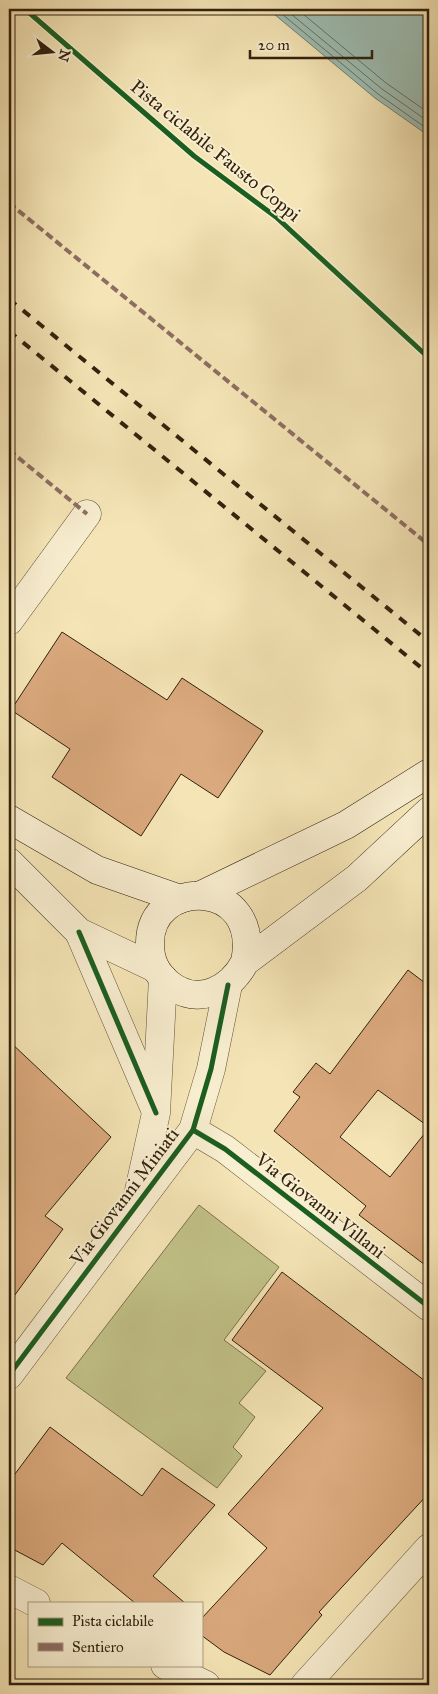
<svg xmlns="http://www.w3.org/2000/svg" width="438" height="1694" font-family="'IM FELL Great Primer',serif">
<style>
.green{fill:#c2c389;stroke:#7a724c}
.water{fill:#9dbeb4;stroke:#727f72}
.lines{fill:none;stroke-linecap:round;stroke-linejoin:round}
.shore{stroke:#687061;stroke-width:1}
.building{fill:#daa97d;stroke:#32210e}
.minor-casing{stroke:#635238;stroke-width:29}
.secondary-casing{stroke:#32210e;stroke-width:29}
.minor{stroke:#f8eed0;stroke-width:28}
.secondary{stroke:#f8eed0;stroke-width:28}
.rail{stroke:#32210e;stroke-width:4;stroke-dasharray:9 9;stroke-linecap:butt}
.quiet{stroke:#8d6e63;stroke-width:4;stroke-dasharray:8 4;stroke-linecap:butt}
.cycleway-casing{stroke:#f8eed0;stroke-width:8}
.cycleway{stroke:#1b5e20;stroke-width:5}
.labels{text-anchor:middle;stroke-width:4;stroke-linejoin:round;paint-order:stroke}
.street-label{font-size:19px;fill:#32210e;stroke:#f8eed0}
</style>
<rect width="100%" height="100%" fill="#f5e5b6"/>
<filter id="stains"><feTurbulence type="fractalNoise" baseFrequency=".004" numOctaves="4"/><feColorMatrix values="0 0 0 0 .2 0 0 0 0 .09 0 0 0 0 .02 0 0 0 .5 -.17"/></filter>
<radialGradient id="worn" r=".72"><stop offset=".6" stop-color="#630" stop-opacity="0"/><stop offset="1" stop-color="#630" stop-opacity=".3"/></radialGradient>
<path class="green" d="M199 1205 279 1267 224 1340 266 1371 239 1403 255 1417 233 1447 242 1456 217 1488 66 1378Z"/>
<path class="water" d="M268 9H429V136L375 98Z"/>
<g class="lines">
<g class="shore">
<path d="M276 9 378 94 429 130"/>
<path d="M285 9 382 89 429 122"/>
<path d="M297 9 386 83 429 113"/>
</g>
</g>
<g class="building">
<path d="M62 632 167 700 182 678 263 731 218 798 181 774 141 836 52 777 70 749 11 710Z"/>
<path d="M408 970 429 986V1127L378 1090 340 1137 390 1177 429 1128V1268L359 1215 366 1206 274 1131 300 1097 293 1092 316 1063 330 1074Z"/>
<path d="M9 1041 111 1137 45 1216 63 1229 9 1303Z"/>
<path d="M282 1272 429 1384V1493L319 1612 322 1615 270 1675 224 1652 201 1635V1619L267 1548 228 1514 323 1408 232 1340Z"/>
<path d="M50 1427 142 1496 162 1468 215 1505 153 1576 185 1603H135L62 1543 43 1565 9 1547V1482Z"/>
</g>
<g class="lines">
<g class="minor-casing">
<g id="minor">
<path d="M9 621 87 514"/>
<path d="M79 932 154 1107"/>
<path d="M193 1130 225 1149 429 1307"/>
<path d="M138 1195 156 1113 163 978"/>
<path d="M9 1375 193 1130 211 1069 228 985"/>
<path d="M9 1589 36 1603"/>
<path d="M165 1665 206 1685"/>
<path d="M305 1685 429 1548"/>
</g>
</g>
<g class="secondary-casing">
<g id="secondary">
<path d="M9 819 97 870 180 899"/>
<path d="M9 862 79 932 155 968"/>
<path d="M201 895 346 825 429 773"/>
<path d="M245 962C262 877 149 877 150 944 150 961 156 973 169 984 198 1007 230 990 245 962L357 878 429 811"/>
</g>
</g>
<use href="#minor" class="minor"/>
<use href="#secondary" class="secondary"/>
<g class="rail">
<path d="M9 299 429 642"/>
<path d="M9 331 429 674"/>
</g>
<g class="quiet">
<path d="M9 203 429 545"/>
<path d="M9 450 87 514"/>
<path d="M425 817 429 818"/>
</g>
<g class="cycleway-casing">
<g id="cycleway">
<path d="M25 9 194 156 276 217 429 358"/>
<path d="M79 932 156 1113"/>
<path d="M193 1130 225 1149 429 1307"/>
<path d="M9 1375 193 1130 211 1069 228 985"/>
</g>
</g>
<use href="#cycleway" class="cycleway"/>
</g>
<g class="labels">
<g class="street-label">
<text transform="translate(216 150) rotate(39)" y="7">Pista ciclabile Fausto Coppi</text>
<text transform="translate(124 1196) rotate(-53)" y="7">Via Giovanni Miniati</text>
<text transform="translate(321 1205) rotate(38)" y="7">Via Giovanni Villani</text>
</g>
</g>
<rect width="438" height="1694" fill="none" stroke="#f5e5b6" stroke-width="30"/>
<rect x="10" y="10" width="418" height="1674" fill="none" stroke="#32210e" stroke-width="2.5"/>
<rect x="15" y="15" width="408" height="1664" fill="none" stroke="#32210e"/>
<rect x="28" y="1602" width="175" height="65" fill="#f8eed0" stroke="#a99c82"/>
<rect x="38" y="1618" width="25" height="8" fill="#1b5e20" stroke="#a99c82"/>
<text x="72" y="1626" font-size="15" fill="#32210e">Pista ciclabile</text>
<rect x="38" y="1643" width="25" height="8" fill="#8d6e63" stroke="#a99c82"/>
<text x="72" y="1652" font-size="15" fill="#32210e">Sentiero</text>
<g transform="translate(52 52) rotate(106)" stroke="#f8eed0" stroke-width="4" paint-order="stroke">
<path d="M0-4L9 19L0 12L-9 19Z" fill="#32210e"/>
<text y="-8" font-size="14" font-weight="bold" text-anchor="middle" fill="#32210e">N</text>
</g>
<path d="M250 50v8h122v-8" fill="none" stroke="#32210e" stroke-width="2.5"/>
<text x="258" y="50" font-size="15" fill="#32210e" stroke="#f8eed0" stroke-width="4" paint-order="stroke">20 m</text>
<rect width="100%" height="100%" filter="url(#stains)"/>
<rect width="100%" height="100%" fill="url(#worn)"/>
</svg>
